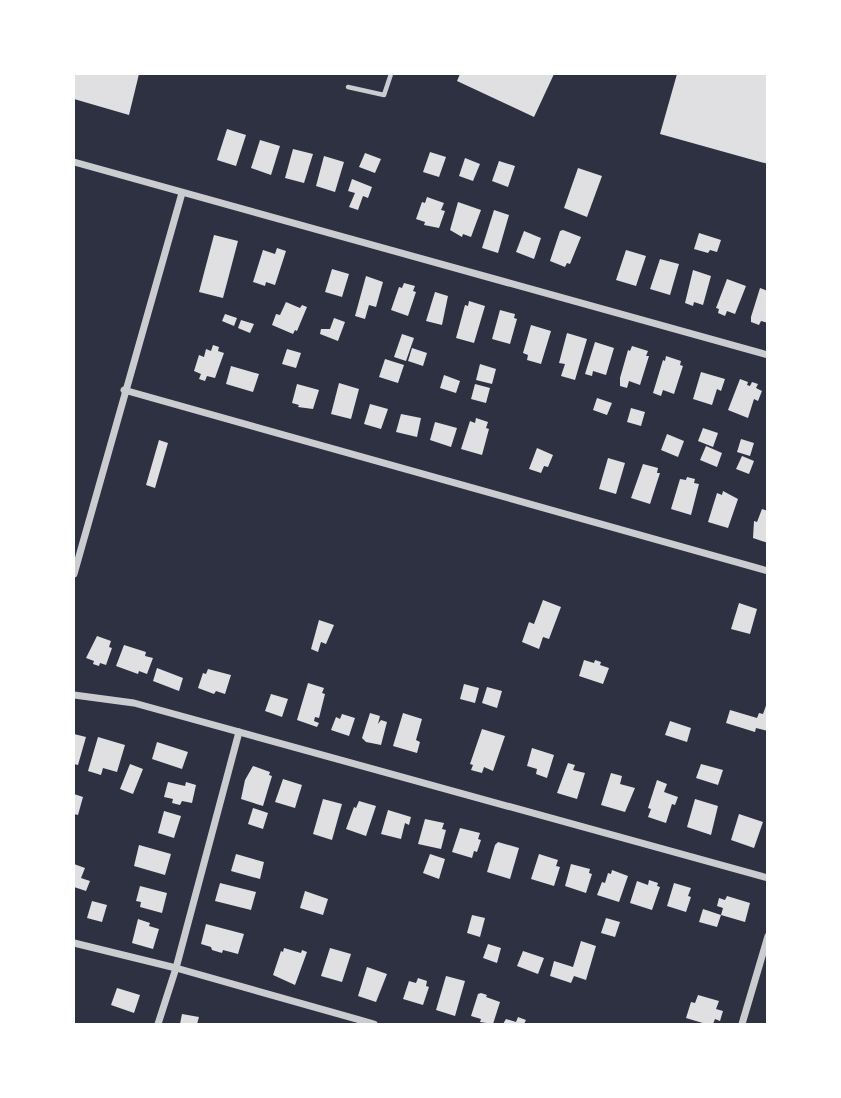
<svg xmlns="http://www.w3.org/2000/svg" width="841" height="1098" font-family="'Titillium Web',sans-serif">
<style>
.building{fill:#e0e0e3}
.lines{fill:none;stroke-linecap:round;stroke-linejoin:round}
.service{stroke:#caccd0;stroke-width:4.5}
.minor{stroke:#caccd0;stroke-width:7}
</style>
<rect width="100%" height="100%" fill="#2d3142"/>
<g class="building">
<path d="M74 74H139L129 115 74 99Z"/>
<path d="M460 74H554L534 117 457 81Z"/>
<path d="M677 74H768V164L660 134Z"/>
<path d="M227 129 246 135 236 166 217 160Z"/>
<path d="M260 140 280 146 271 175 251 168Z"/>
<path d="M293 149 313 154 304 183 285 178Z"/>
<path d="M430 152 446 157 439 177 423 172Z"/>
<path d="M365 153 381 159 375 173 359 167Z"/>
<path d="M324 156 344 162 335 192 316 186Z"/>
<path d="M465 158 480 164 473 181 459 176Z"/>
<path d="M499 161 515 166 508 187 492 181Z"/>
<path d="M578 168 602 176 587 217 564 208Z"/>
<path d="M352 179 372 187 368 198 363 196 358 210 349 207 355 193 348 191Z"/>
<path d="M427 197 444 203 441 210 445 211 439 228 424 225 425 222 416 219 422 202 425 203Z"/>
<path d="M458 202 481 210 471 237 463 234 462 237 450 230Z"/>
<path d="M494 210 509 215 498 253 482 248Z"/>
<path d="M563 230 581 237 570 264 567 263 565 267 550 261 560 231Z"/>
<path d="M524 231 541 238 534 259 516 252Z"/>
<path d="M699 233 721 240 717 252 710 250 708 253 694 249Z"/>
<path d="M214 235 238 241 223 298 199 292Z"/>
<path d="M277 248 286 251 275 285 266 282 265 286 253 282 263 250 275 254Z"/>
<path d="M626 250 646 256 636 286 616 280Z"/>
<path d="M660 259 679 264 670 295 650 289Z"/>
<path d="M332 269 349 274 342 297 325 292Z"/>
<path d="M693 270 711 276 703 305 694 302 693 306 685 303Z"/>
<path d="M366 276 383 282 376 307 369 305 365 319 355 316Z"/>
<path d="M727 279 746 286 735 314 727 311 725 316 718 313 719 309 716 308Z"/>
<path d="M404 283 415 286 413 291 416 292 408 316 391 310 399 287 402 288Z"/>
<path d="M760 288 768 291V323L761 321 759 325 751 322V317Z"/>
<path d="M435 292 448 296 442 325 426 321Z"/>
<path d="M469 301 485 306 474 343 456 338 465 305 468 306Z"/>
<path d="M286 302 300 308 302 305 307 307 297 331 295 330 293 334 272 325 276 314 280 315Z"/>
<path d="M500 310 515 314 514 318 517 319 510 344 492 339Z"/>
<path d="M225 314 237 318 234 326 222 321Z"/>
<path d="M334 318 345 322 338 341 320 334 321 329H330Z"/>
<path d="M241 320 254 324 250 333 238 328Z"/>
<path d="M531 325 551 331 541 364 527 360 528 355 523 353Z"/>
<path d="M567 333 587 339 575 380 561 376 565 364 559 363Z"/>
<path d="M402 334 414 338 406 361 394 357Z"/>
<path d="M595 342 614 348 606 375 593 371 592 376 585 374Z"/>
<path d="M213 345 219 347 218 351 224 353 215 378 207 376 205 381 199 379 201 374 194 371 199 355 204 357 206 349 211 351Z"/>
<path d="M632 346 648 351 646 356H649L640 385 629 381 627 388 620 386V378L628 350 630 351Z"/>
<path d="M412 348 427 353 423 366 408 361Z"/>
<path d="M287 349 301 353 296 368 282 364Z"/>
<path d="M666 356 681 361 680 365 683 366 674 394 663 390 661 396 653 393 663 360 665 361Z"/>
<path d="M385 359 404 365 398 383 379 377Z"/>
<path d="M480 364 496 369 492 384 476 380Z"/>
<path d="M231 366 259 374 253 392 226 384Z"/>
<path d="M701 372 725 379 721 391 717 389 712 405 693 399Z"/>
<path d="M444 375 460 381 456 393 440 388Z"/>
<path d="M740 379 748 382 747 385 750 386 752 382 758 384 756 388 762 391 758 401 754 399 748 418 728 410Z"/>
<path d="M339 383 359 389 351 419 331 414Z"/>
<path d="M297 384 319 390 313 409 298 407 299 405 292 403Z"/>
<path d="M475 384 490 388 486 403 471 399Z"/>
<path d="M597 398 612 403 607 415 593 410Z"/>
<path d="M370 404 388 409 381 429 364 424Z"/>
<path d="M631 408 645 412 641 426 627 422Z"/>
<path d="M401 414 421 418 417 437 396 432Z"/>
<path d="M476 418 488 422 486 428 489 429 482 455 461 449 470 421 475 423Z"/>
<path d="M435 422 457 428 451 447 430 440Z"/>
<path d="M703 428 718 433 713 447 698 441Z"/>
<path d="M667 434 684 441 678 457 661 450Z"/>
<path d="M741 439 754 443 750 456 737 452Z"/>
<path d="M159 440 168 443 155 488 146 485Z"/>
<path d="M706 446 722 453 717 467 700 460Z"/>
<path d="M537 448 553 455 548 467 544 466 541 473 529 469Z"/>
<path d="M742 456 754 461 749 474 736 469Z"/>
<path d="M608 458 625 463 616 494 599 489Z"/>
<path d="M643 464 658 468 657 473H660L650 504 631 498Z"/>
<path d="M687 477 695 479 694 483 699 484 691 515 671 509 680 479 686 480Z"/>
<path d="M723 491 738 499 728 528 708 522 717 493 722 495Z"/>
<path d="M762 509 768 511V543L753 538 754 521 757 522Z"/>
<path d="M543 600 561 607 549 639 543 637 539 649 522 642 529 622 534 624Z"/>
<path d="M739 603 757 609 750 634 731 629Z"/>
<path d="M319 620 334 625 326 644 321 642 318 652 311 649Z"/>
<path d="M97 636 111 641 109 647 112 648 106 665 100 663 99 666 93 664 94 661 86 658Z"/>
<path d="M124 645 146 652 145 656 153 658 147 674 139 671 138 674 116 666Z"/>
<path d="M584 660 594 663 595 660 601 662 600 665 609 668 603 684 579 676Z"/>
<path d="M157 668 183 678 179 691 153 681Z"/>
<path d="M208 669 231 675 225 694 216 691 214 694 198 688 203 673 206 674Z"/>
<path d="M308 683 324 688 322 693 325 694 319 718 315 717 314 721 319 723 317 727 297 720Z"/>
<path d="M464 684 479 688 475 703 460 699Z"/>
<path d="M487 687 502 691 497 708 482 703Z"/>
<path d="M271 694 288 699 282 717 265 711Z"/>
<path d="M768 700V731L756 728 755 732 726 723 730 710 757 718 759 713 763 714Z"/>
<path d="M370 713 380 716 378 724 381 720 387 722 381 745 366 742 362 738Z"/>
<path d="M403 713 422 719 416 740 420 742 417 753 393 746Z"/>
<path d="M342 714 355 718 349 736 331 730 336 717 340 719Z"/>
<path d="M670 721 691 728 687 742 665 735Z"/>
<path d="M482 729 505 736 493 771 484 767 482 773 471 770 473 765 470 764Z"/>
<path d="M74 734 86 737 78 765 74 764Z"/>
<path d="M98 737 125 745 117 772 103 768 101 775 88 771Z"/>
<path d="M157 742 188 752 182 769 152 759Z"/>
<path d="M532 748 554 755 547 778 536 774 537 769 527 766Z"/>
<path d="M568 763 575 765 573 770 585 773 577 799 557 793Z"/>
<path d="M130 764 143 769 133 794 120 789Z"/>
<path d="M701 764 723 770 718 785 696 778Z"/>
<path d="M253 766 270 772 269 775 272 776 263 806 241 799 245 780Z"/>
<path d="M611 773 622 776 620 784 635 788 625 812 601 805Z"/>
<path d="M283 779 302 785 295 808 275 802Z"/>
<path d="M657 780 667 784 664 792 678 797 675 805 672 804 666 823 648 817 651 809 648 808Z"/>
<path d="M168 782 185 786 186 782 196 785 192 803 182 801 180 805 172 803 173 799 164 797Z"/>
<path d="M74 794 83 797 78 815 74 814Z"/>
<path d="M323 799 342 804 332 840 313 834Z"/>
<path d="M695 799 718 806 711 835 687 827Z"/>
<path d="M359 801 376 806 366 836 346 829 354 807 356 808Z"/>
<path d="M253 808 268 813 263 829 248 824Z"/>
<path d="M388 810 411 817 409 825 405 823 401 839 381 834Z"/>
<path d="M164 811 181 816 174 838 158 833Z"/>
<path d="M739 814 763 822 754 848 731 840Z"/>
<path d="M425 819 444 823 442 829 446 830 441 849 418 844Z"/>
<path d="M460 828 480 833 478 839 481 840 477 852 474 851 472 858 452 852Z"/>
<path d="M498 842 519 848 510 879 487 872 495 845Z"/>
<path d="M139 845 171 854 165 875 134 866Z"/>
<path d="M236 854 264 862 260 879 231 871Z"/>
<path d="M430 854 445 859 439 879 423 873Z"/>
<path d="M539 854 558 860 556 866 560 867 554 886 531 879Z"/>
<path d="M74 864 85 868 81 878 90 881 86 891 74 887Z"/>
<path d="M571 864 590 869 589 873 592 874 586 893 565 886Z"/>
<path d="M612 870 628 876 619 902 597 895 602 882 605 883 608 873 611 874Z"/>
<path d="M649 880 658 883 657 886 660 887 652 910 630 903 637 881 648 885Z"/>
<path d="M220 883 256 892 251 910 215 901Z"/>
<path d="M674 883 691 888 688 896 691 897 686 912 667 906Z"/>
<path d="M140 886 167 893 162 913 140 907 141 902 136 901Z"/>
<path d="M305 891 328 899 323 915 300 908Z"/>
<path d="M727 896 750 903 745 922 721 915 723 908 717 906 719 898 725 900Z"/>
<path d="M92 901 107 905 102 922 87 918Z"/>
<path d="M703 909 721 915 717 927 699 922Z"/>
<path d="M472 915 485 918 480 937 467 933Z"/>
<path d="M606 918 620 922 615 937 601 933Z"/>
<path d="M138 919 150 923 149 926 159 929 153 949 132 943Z"/>
<path d="M206 924 244 934 238 954 223 950 222 953 212 950 211 947 201 944Z"/>
<path d="M581 941 596 946 586 980 574 976 571 983 550 976 554 961 573 967Z"/>
<path d="M488 944 501 948 497 963 483 958Z"/>
<path d="M284 948 301 953 302 950 307 952 295 985 273 975 281 951 283 952Z"/>
<path d="M330 948 351 954 342 982 321 976Z"/>
<path d="M523 951 544 958 538 974 517 966Z"/>
<path d="M367 967 387 974 376 1002 358 996Z"/>
<path d="M446 976 465 981 455 1016 436 1010Z"/>
<path d="M418 978 427 981 426 986 429 987 423 1005 403 999 409 981 416 983Z"/>
<path d="M117 988 140 995 134 1013 111 1005Z"/>
<path d="M481 993 487 995 486 997 500 1002 493 1024 480 1022 481 1019 471 1016 478 994Z"/>
<path d="M698 995 719 1001 716 1009 723 1011 720 1021 715 1019 713 1024H706L686 1018 691 1002 695 1003Z"/>
<path d="M182 1014 199 1017 197 1024H180Z"/>
<path d="M518 1017 526 1020 524 1024H503L506 1019 516 1022Z"/>
</g>
<g class="lines">
<path class="service" d="M348 87 384 95 391 74"/>
<g class="minor">
<path d="M74 162 768 355"/>
<path d="M124 390 768 571"/>
<path d="M74 574 182 193"/>
<path d="M74 695 134 703 768 878"/>
<path d="M74 943 176 968 374 1024"/>
<path d="M158 1024 176 968 239 732"/>
<path d="M742 1024 768 936"/>
</g>
</g>
<rect width="841" height="1098" fill="none" stroke="#ffffff" stroke-width="150"/>
</svg>
